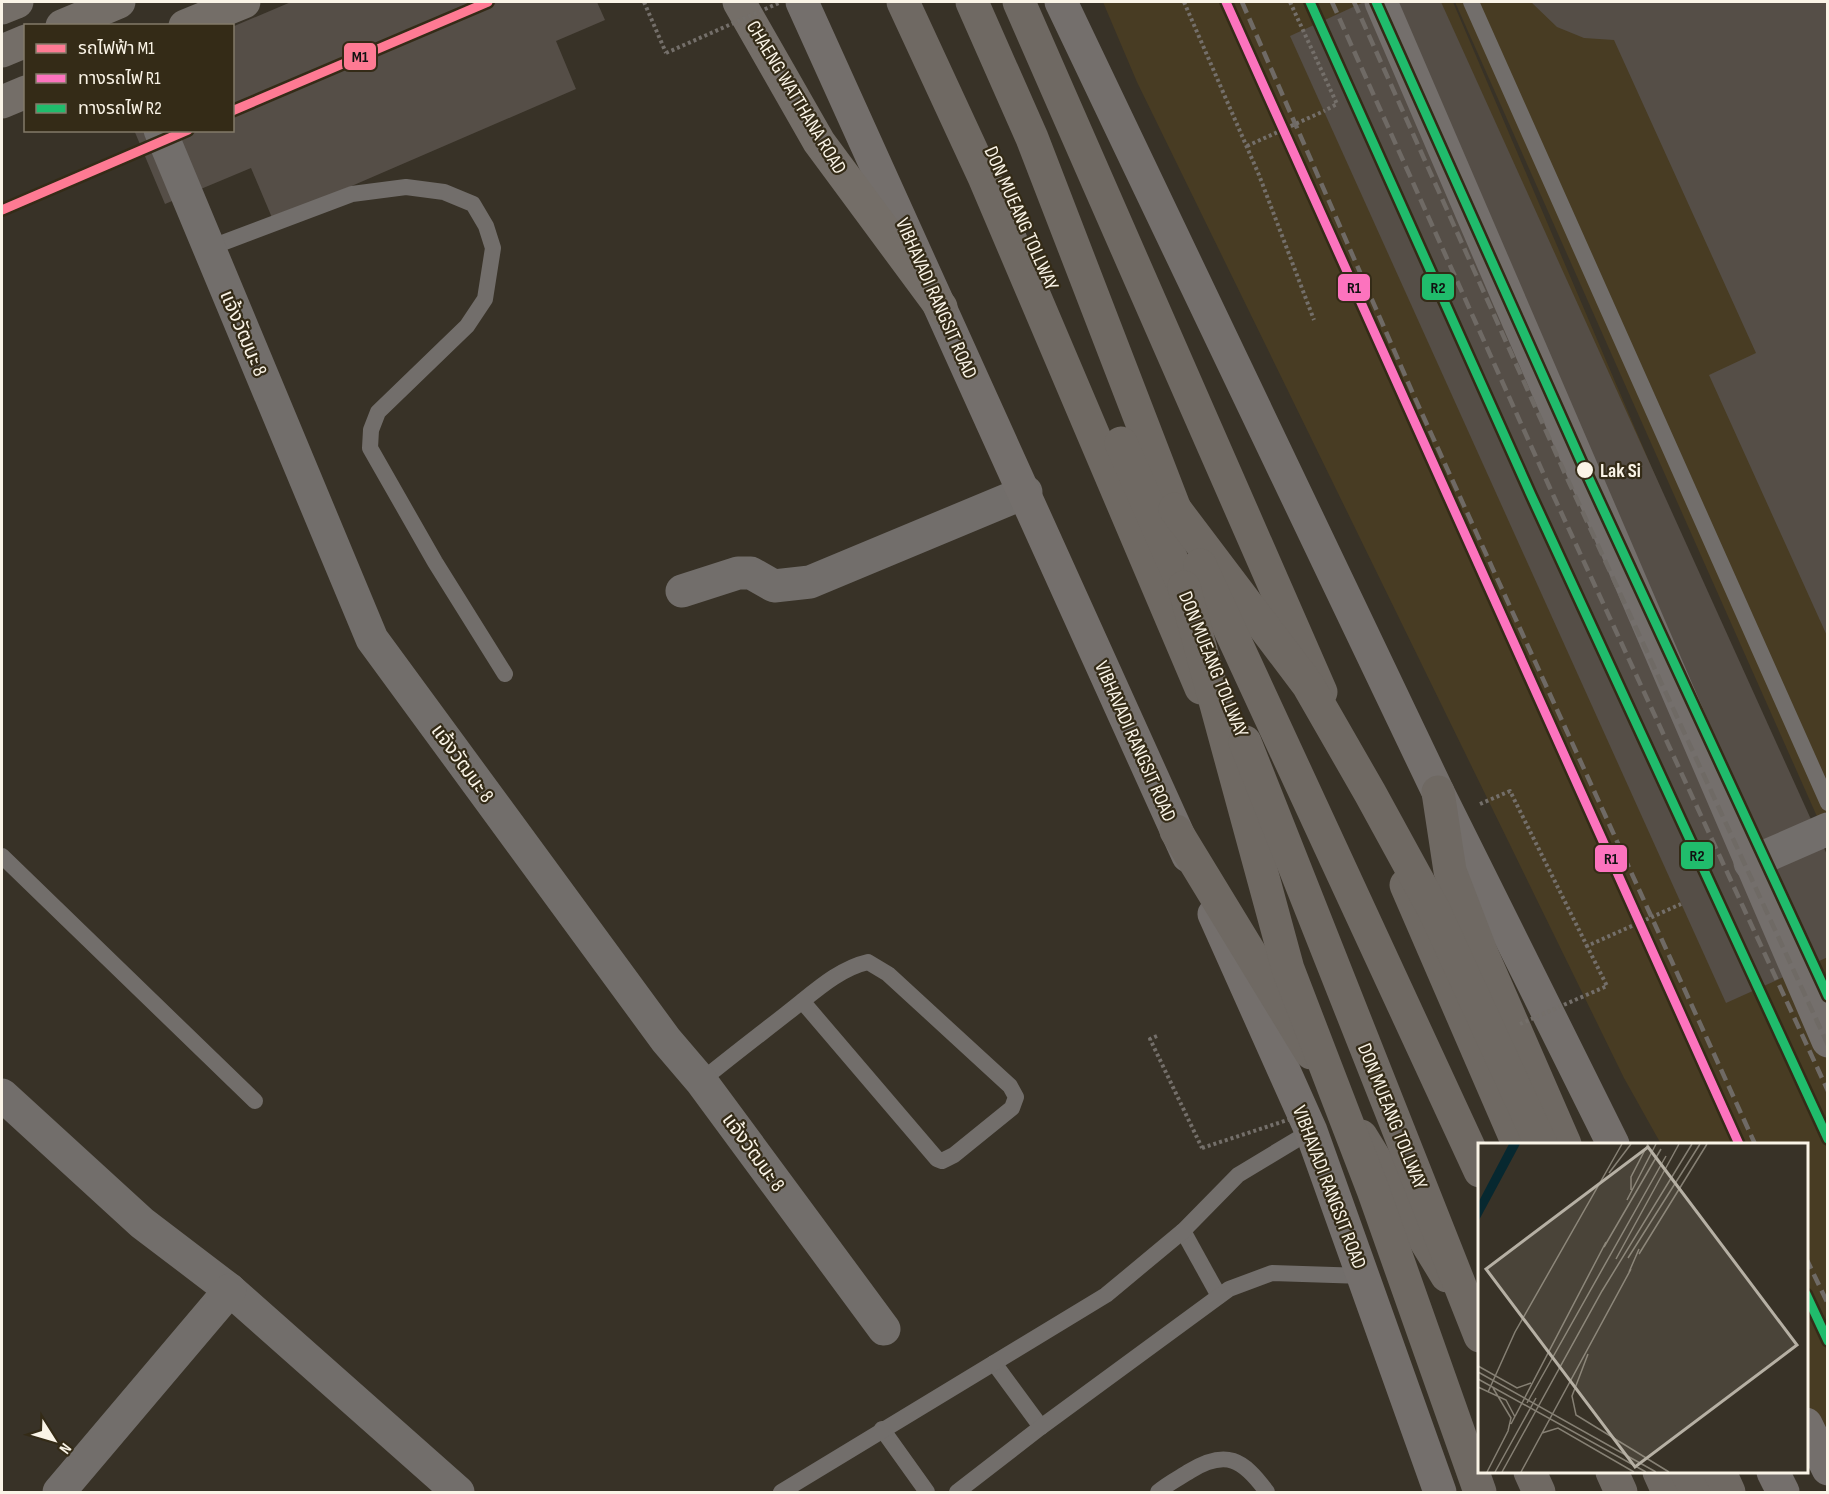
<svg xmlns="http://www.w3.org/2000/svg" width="1829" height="1494" font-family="'Sofia Sans Condensed','Noto Sans Thai',sans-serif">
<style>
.built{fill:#483c23}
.building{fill:#554e47}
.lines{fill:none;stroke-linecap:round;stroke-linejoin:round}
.path{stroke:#746f6a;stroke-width:4;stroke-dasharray:3 3;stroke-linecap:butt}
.lane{stroke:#726e6b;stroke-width:16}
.street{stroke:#726e6b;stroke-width:33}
.secondary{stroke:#746f6c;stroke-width:33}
.primary{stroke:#746e68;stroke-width:33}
.highway{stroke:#6f6963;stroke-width:33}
.rail{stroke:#6f6a65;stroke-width:4.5;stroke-dasharray:12 6;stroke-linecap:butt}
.path-bridge{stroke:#746f6a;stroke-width:4;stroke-dasharray:3 3;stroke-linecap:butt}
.highway-bridge{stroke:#6f6963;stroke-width:33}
.rail-1-casing{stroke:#342b17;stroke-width:14}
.rail-2-casing{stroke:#342b17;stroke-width:14}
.rail-1{stroke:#fc73be;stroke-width:9}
.rail-2{stroke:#20bc6c;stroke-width:9}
.metro-1-casing{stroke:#342b17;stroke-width:14}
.metro-1{stroke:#fe7a93;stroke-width:9}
.stop-dot{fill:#faf4e7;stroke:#342b17;stroke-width:2}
.labels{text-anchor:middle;stroke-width:4.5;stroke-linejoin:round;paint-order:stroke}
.street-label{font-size:20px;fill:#faf4e7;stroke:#342b17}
.stop-label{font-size:20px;font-weight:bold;fill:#faf4e7;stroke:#342b17;text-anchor:start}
.inset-road{fill:none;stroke:#868074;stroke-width:1.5}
.view{fill:#b6b0a4;fill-opacity:0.15;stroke:#b6b0a4;stroke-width:3}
.inset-edge{fill:none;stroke:#faf4e7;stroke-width:3}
.line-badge{stroke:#342b17;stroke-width:2}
.pale-badge-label{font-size:16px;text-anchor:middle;font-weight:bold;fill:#111}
</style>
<rect width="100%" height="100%" fill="#383227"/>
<g class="built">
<path d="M1103 2H1453L1827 878V1443L1807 1406 1806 1144H1661L1624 1078 1137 82Z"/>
<path d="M1455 2H1827V839Z"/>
</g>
<g class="building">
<path d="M291 2H597L605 20 556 41 576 89 273 220 251 168 165 204 134 130H232V27Z"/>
<path d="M1364 2H1441L1828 857V957L1726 1003 1290 36Z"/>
<path d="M1531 2H1828V638L1709 375 1756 353 1614 40 1584 38 1557 27Z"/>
</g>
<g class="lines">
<g class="path">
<path d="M644 2 666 53"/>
<path d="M1184 2 1259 175 1314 320"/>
<path d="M1290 2 1337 104 1324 111"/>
<path d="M1480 804 1510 791 1587 946"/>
<path d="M1157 1036 1150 1039 1202 1148"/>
</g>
<g class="lane">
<path d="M1471 2 1828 803"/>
<path d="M209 248 352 194 406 187 444 192 473 204 486 226 493 248 485 299 467 326 378 412 371 430 370 448 435 562 505 674"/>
<path d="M2 856 255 1101"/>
<path d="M701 1081C729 1058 758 1036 786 1014 811 995 837 969 868 962L888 974 1010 1086 1016 1097 1012 1108 954 1155 942 1161 937 1159 802 1001"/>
<path d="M1183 1231 1219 1296"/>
<path d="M994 1363 1041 1427"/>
<path d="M882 1429 927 1492"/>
<path d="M781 1492 1106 1295 1183 1231 1238 1175 1311 1131"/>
<path d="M957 1492 1041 1427 1229 1289 1272 1273 1364 1276"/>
<path d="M1158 1492C1167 1484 1179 1478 1190 1471 1226 1449 1243 1459 1267 1492"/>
</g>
<g class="street">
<path d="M160 130 372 639 666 1040 701 1081 884 1329"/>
<path d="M682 591 738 573H751L774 586 810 582 1026 492"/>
<path d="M1750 863 1828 829"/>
<path d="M2 1095 142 1223 230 1290 458 1492"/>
<path d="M59 1492 230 1290"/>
</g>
<g class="secondary">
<path d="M802 2 1188 856"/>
<path d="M1061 2 1438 792 1613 1144"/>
<path d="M1381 2 1828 1041"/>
<path d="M1214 914 1311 1131 1440 1492"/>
<path d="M1806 1424 1828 1469"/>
<path d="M1773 1472 1783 1492"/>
</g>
<g class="primary">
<path d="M739 2 819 142 941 307"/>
<path d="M2 8 17 2"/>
<path d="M62 26 119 2"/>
<path d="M185 26 244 2"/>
<path d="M2 51 26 41"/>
<path d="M2 102 26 92"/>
</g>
<g class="highway">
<path d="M903 2 984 177 1201 688"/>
<path d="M972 2 1032 138 1175 509"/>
<path d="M1019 2 1321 692"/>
<path d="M1121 443 1184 587"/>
<path d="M1438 792 1450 871 1480 949 1565 1144"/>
<path d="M1176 831 1311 1053"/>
<path d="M1406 885 1518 1144"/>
<path d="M1361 1136 1447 1276"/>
<path d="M1530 1472 1539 1492"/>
<path d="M1612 1472 1621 1492"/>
<path d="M1659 1472 1668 1492"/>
<path d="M1687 1472 1696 1492"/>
<path d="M1720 1472 1729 1492"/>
</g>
<g class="rail">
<path d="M1226 2 1739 1144"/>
<path d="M1242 2 1414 396 1755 1144"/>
<path d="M1332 2 1549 486 1828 1091"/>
<path d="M1354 2 1567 478 1828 1045"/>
<path d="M1806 1258 1828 1304"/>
<path d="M1806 1294 1828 1341"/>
</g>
<g class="path-bridge">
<path d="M666 53 781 2"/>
<path d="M1247 146 1324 111"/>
<path d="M1520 1024 1607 986 1587 946 1681 904"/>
<path d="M1202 1148 1309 1113"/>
</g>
<g class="highway-bridge">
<path d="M1175 509 1308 685 1370 793 1434 910 1541 1144"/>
<path d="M1200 565 1480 1171"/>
<path d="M1184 587 1288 969 1373 1190 1480 1492"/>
<path d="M1245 742 1480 1336"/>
</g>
<g class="rail-1-casing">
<path id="rail-1" d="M1226 2 1739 1144"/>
</g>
<g class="rail-2-casing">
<g id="rail-2">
<path d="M1310 2 1531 495 1828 1139"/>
<path d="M1376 2 1585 470 1828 996"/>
<path d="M1806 1294 1828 1341"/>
</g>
</g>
<use href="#rail-1" class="rail-1"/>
<use href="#rail-2" class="rail-2"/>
<g class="metro-1-casing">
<g id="metro-1">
<path d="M232 111 488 2"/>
<path d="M2 210 188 130"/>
</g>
</g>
<use href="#metro-1" class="metro-1"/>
</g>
<circle class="stop-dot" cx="1585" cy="470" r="9"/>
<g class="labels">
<g class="street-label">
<text transform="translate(797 97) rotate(59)" y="7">CHAENG WATTHANA ROAD</text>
<text transform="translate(1022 218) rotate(66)" y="7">DON MUEANG TOLLWAY</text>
<text transform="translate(937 298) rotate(66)" y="7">VIBHAVADI RANGSIT ROAD</text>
<text transform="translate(244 333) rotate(67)" y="7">แจ้งวัฒนะ 8</text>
<text transform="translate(1214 664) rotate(68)" y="7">DON MUEANG TOLLWAY</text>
<text transform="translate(1136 741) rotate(66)" y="7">VIBHAVADI RANGSIT ROAD</text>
<text transform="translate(463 763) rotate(54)" y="7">แจ้งวัฒนะ 8</text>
<text transform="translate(1393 1116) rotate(68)" y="7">DON MUEANG TOLLWAY</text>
<text transform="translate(754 1152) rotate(54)" y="7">แจ้งวัฒนะ 8</text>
<text transform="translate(1330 1187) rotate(69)" y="7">VIBHAVADI RANGSIT ROAD</text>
</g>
<g class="stop-label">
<text x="1600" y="477">Lak Si</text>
</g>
</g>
<g transform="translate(1478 1143)">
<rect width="330" height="330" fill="#383227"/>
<path d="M31 1H42L0 79V60Z" fill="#072830"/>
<path class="inset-road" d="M131 30 153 1M153 47V34L170 1M149 57 178 1M126 104 183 6M161 111 229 1M150 115 222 1M138 116 201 1M151 129 161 106M110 211 94 253 98 272 191 329M0 223 39 245 53 240M0 229 178 329M0 236 168 329M0 244 28 257 37 274M10 249 37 189 144 1M49 260 188 13M33 281 128 99M64 290 80 285 156 329M9 329 30 288 33 275 15 245M17 329 58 255M24 329 124 148 214 1M43 329 153 126"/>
<path class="view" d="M170 4 319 202 157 324 8 126Z"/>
<rect width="330" height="330" class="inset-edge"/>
</g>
<g class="line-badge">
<rect x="343" y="42" width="34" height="29" rx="6" fill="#fe7a93"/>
<rect x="1421" y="273" width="34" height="28" rx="6" fill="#20bc6c"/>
<rect x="1337" y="273" width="34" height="29" rx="6" fill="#fc73be"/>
<rect x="1680" y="841" width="34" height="29" rx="6" fill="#20bc6c"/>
<rect x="1594" y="844" width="34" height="29" rx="6" fill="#fc73be"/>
</g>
<g class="pale-badge-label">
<text x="360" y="62">M1</text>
<text x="1438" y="293">R2</text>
<text x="1354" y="293">R1</text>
<text x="1697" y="861">R2</text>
<text x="1611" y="864">R1</text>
</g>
<rect width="1829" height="1494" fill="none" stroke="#faf4e7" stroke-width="6"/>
<rect x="24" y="24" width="210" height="108" fill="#342b17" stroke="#837b6a" stroke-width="1.5"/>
<rect x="36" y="44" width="30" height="9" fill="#fe7a93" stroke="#837b6a" stroke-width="1.5"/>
<text x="78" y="54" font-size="18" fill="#faf4e7">รถไฟฟ้า M1</text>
<rect x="36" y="74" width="30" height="9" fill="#fc73be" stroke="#837b6a" stroke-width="1.5"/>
<text x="78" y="84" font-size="18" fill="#faf4e7">ทางรถไฟ R1</text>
<rect x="36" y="104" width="30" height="9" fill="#20bc6c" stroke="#837b6a" stroke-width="1.5"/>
<text x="78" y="114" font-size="18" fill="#faf4e7">ทางรถไฟ R2</text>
<g transform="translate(54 1440) rotate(127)" stroke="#342b17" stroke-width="4.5" paint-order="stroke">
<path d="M0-4.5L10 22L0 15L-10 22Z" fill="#faf4e7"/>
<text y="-9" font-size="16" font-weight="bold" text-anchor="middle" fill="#faf4e7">N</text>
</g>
</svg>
